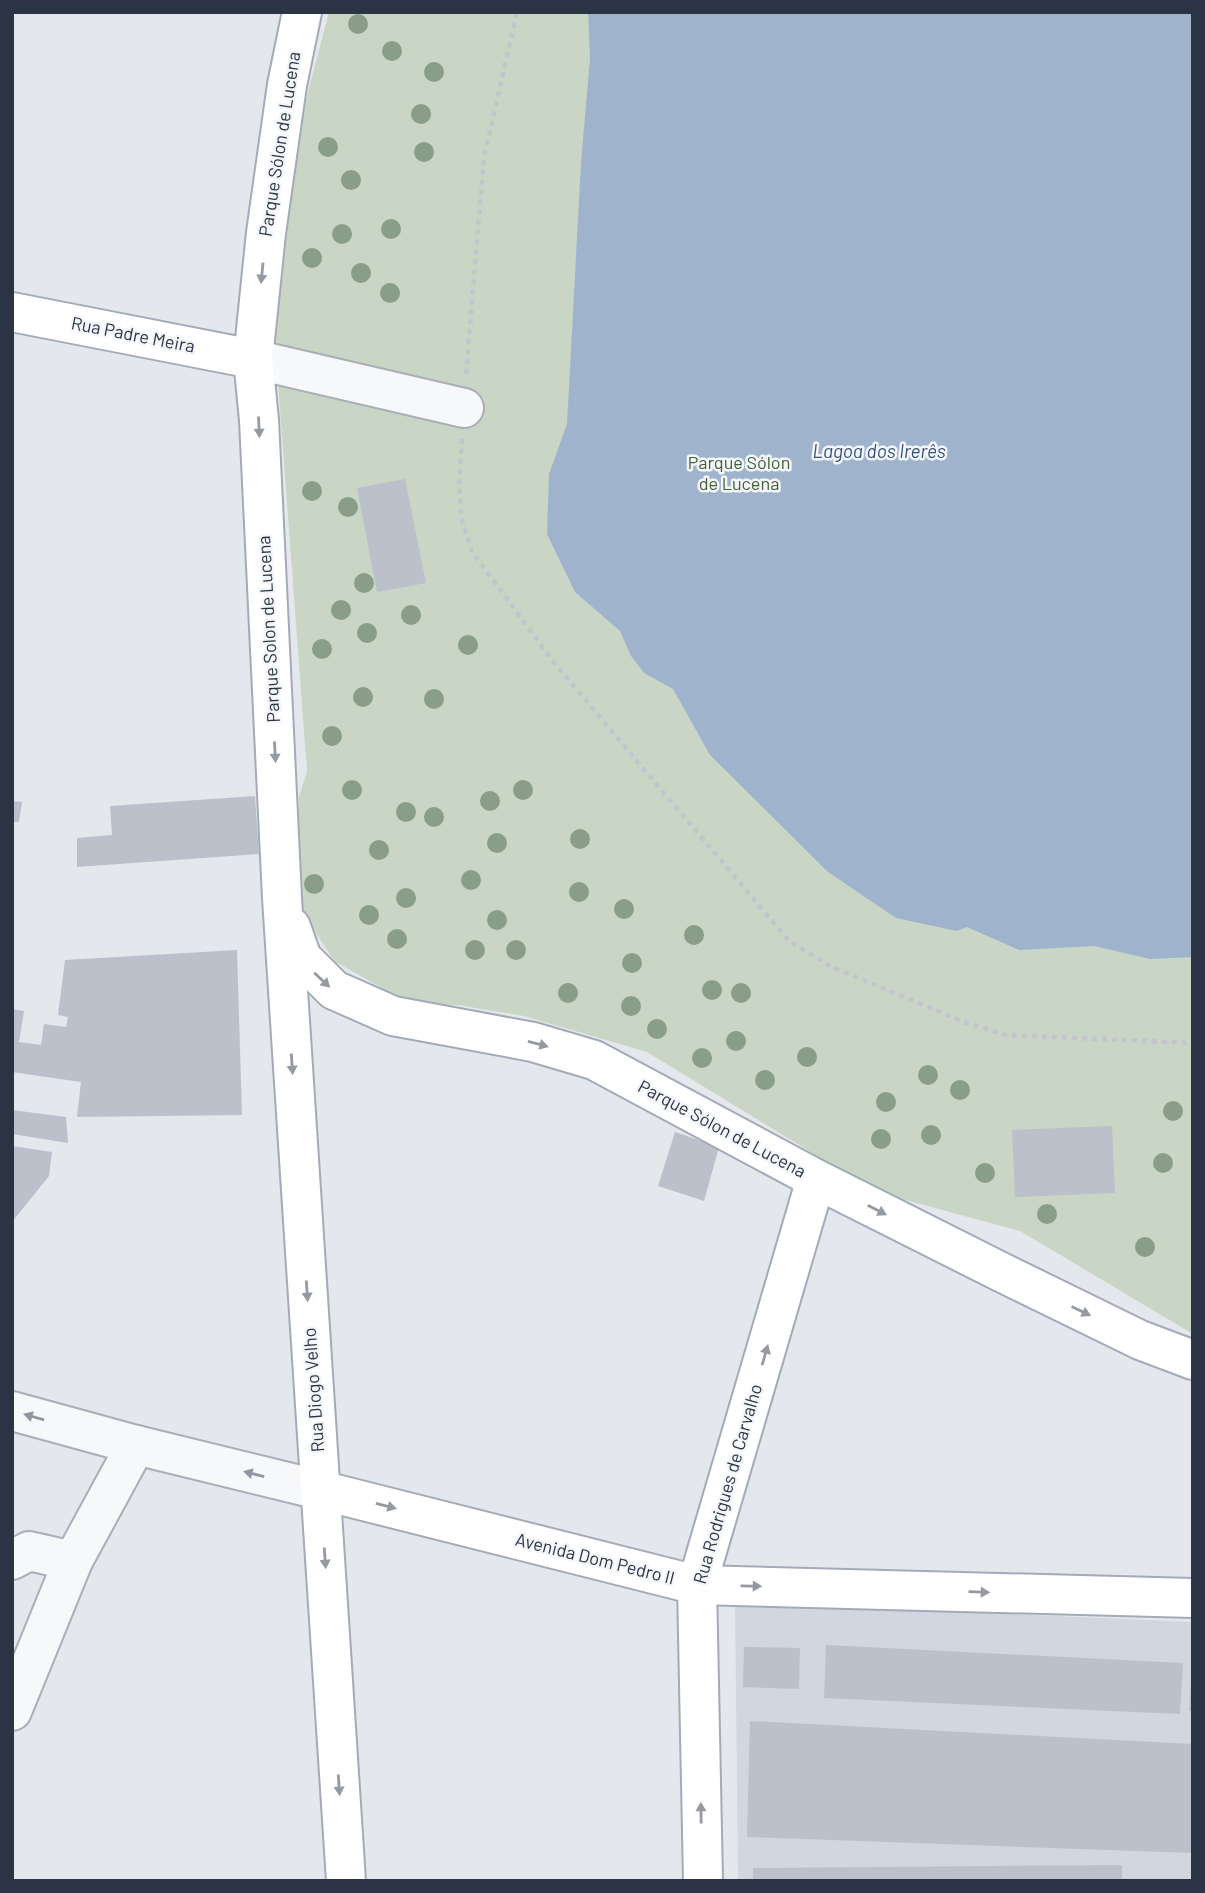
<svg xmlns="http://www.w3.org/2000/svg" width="1205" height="1893" font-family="Barlow,sans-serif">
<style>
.built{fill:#d2d6de}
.green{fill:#c9d6c5}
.water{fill:#9fb4cc}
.building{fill:#bbc0ca}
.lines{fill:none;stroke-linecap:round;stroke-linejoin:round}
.minor-casing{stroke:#a9aeb7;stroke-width:42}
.major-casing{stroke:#a3abb8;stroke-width:42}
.path{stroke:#c2c5cb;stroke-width:4.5;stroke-dasharray:5 5;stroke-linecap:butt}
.minor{stroke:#f7f8fa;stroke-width:38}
.major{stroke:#fff;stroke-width:38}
.tree{fill:#899d89}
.oneway{fill:#959aa2}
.oneway2{fill:#9196a0}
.labels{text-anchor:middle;stroke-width:5;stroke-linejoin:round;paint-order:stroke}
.street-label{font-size:18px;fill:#2b3445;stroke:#f4f6f9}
.park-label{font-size:18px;fill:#3f6138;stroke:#f4f6f9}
.water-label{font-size:19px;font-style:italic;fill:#34527a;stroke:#f4f6f9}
</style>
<rect width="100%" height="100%" fill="#e4e7ec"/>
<path class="built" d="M735 1602 1193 1622V1881H738Z"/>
<path class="green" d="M329 12H1193V1334L1020 1231 876 1192 647 1052 524 1016 458 1005 410 1004 334 961 301 909 296 850 299 797 307 771 273 315 301 119Z"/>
<path class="water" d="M588 12H1193V957L1150 959 1094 946 1019 950 967 927 957 931 896 918 828 872 710 755 673 689 644 673 631 656 620 631 575 592 547 534 549 474 567 424 581 163 590 58Z"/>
<g class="building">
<path d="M405 479 426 583 377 592 357 488Z"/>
<path d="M255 796 259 854 77 867V838L112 835 110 806Z"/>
<path d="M12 801 22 802 19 822H12Z"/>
<path d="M237 950 242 1115 77 1117 81 1082 12 1072V1009L24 1011 19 1042 41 1045 44 1024 66 1027 68 1017 58 1015 65 960Z"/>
<path d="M12 1110 66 1117 68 1143 12 1134Z"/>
<path d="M1112 1126 1115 1193 1015 1197 1012 1130Z"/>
<path d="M675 1132 719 1147 704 1201 658 1186Z"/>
<path d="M12 1146 52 1152 49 1176 12 1222Z"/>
<path d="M826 1645 1183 1663 1180 1714 824 1698Z"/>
<path d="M744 1647 800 1648 799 1689 743 1687Z"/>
<path d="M1191 1682H1193V1711H1189Z"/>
<path d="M750 1721 1193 1744V1853L747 1837Z"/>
<path d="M1122 1865V1881H753V1868Z"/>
</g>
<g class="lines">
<g class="minor-casing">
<g id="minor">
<path d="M253 359 464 408"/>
<path d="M12 1411 136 1445 320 1490"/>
<path d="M12 1560 29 1551 73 1561"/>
<path d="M12 1711 73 1561 136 1445"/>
</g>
</g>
<g class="major-casing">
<g id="major">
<path d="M302 12 287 85 266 233 253 359 259 420 282 898 346 1881"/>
<path d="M12 312 253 359"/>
<path d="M291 927 302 958 334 990 393 1016 533 1042 594 1060 816 1179 1001 1272 1140 1340 1193 1360"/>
<path d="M320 1490 697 1585 1193 1598"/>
<path d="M703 1881 697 1585 816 1179"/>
</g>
</g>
<g class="path">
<path d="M466 374 484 157 517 12"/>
<path d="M462 439 459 486 462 520 472 552 555 664 789 941 832 967 964 1022 1006 1035 1193 1043"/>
</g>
<use href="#minor" class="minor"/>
<use href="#major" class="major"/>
</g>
<g class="tree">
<circle cx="358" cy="24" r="10"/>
<circle cx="392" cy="51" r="10"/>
<circle cx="434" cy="72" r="10"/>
<circle cx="421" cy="114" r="10"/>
<circle cx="328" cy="147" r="10"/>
<circle cx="424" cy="152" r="10"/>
<circle cx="351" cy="180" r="10"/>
<circle cx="391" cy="229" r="10"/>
<circle cx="342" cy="234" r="10"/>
<circle cx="312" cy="258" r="10"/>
<circle cx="361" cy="273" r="10"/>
<circle cx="390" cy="293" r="10"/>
<circle cx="312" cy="491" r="10"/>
<circle cx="348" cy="507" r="10"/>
<circle cx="364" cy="583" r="10"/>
<circle cx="341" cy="610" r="10"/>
<circle cx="411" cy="615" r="10"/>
<circle cx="367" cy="633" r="10"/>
<circle cx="468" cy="645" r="10"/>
<circle cx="322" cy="649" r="10"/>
<circle cx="363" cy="697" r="10"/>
<circle cx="434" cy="699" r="10"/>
<circle cx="332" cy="736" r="10"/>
<circle cx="352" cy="790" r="10"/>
<circle cx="523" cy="790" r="10"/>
<circle cx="490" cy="801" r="10"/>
<circle cx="406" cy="812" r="10"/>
<circle cx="434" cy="817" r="10"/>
<circle cx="580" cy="839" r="10"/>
<circle cx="497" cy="843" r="10"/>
<circle cx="379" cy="850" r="10"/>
<circle cx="471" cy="880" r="10"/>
<circle cx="314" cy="884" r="10"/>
<circle cx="579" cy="892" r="10"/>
<circle cx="406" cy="898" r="10"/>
<circle cx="624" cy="909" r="10"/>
<circle cx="369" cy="915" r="10"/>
<circle cx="497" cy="920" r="10"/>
<circle cx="694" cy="935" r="10"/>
<circle cx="397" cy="939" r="10"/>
<circle cx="475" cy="950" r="10"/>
<circle cx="516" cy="950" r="10"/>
<circle cx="632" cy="963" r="10"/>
<circle cx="712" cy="990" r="10"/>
<circle cx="568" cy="993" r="10"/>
<circle cx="741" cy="993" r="10"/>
<circle cx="631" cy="1006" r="10"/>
<circle cx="657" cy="1029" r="10"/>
<circle cx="736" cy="1041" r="10"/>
<circle cx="807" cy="1057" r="10"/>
<circle cx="702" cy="1058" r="10"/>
<circle cx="928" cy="1075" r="10"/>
<circle cx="765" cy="1080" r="10"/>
<circle cx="960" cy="1090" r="10"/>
<circle cx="886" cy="1102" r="10"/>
<circle cx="1173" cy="1111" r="10"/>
<circle cx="931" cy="1135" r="10"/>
<circle cx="881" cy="1139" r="10"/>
<circle cx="1163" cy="1163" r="10"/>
<circle cx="985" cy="1173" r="10"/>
<circle cx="1047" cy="1214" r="10"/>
<circle cx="1145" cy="1247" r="10"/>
</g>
<defs><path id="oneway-solid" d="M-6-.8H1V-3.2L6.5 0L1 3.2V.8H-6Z" transform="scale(1.75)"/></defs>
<g class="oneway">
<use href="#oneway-solid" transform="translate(262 273) rotate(96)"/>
<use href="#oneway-solid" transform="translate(259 427) rotate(87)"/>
<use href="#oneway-solid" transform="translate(275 752) rotate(87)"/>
<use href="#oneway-solid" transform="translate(322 980) rotate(43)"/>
<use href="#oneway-solid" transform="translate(538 1044) rotate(15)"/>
<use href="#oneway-solid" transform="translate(292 1064) rotate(86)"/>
<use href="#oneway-solid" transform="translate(877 1210) rotate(27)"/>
<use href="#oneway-solid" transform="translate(307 1291) rotate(86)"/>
<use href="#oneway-solid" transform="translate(1081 1311) rotate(26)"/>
<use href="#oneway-solid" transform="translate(765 1355) rotate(-74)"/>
<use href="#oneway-solid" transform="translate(386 1506) rotate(14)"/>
<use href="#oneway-solid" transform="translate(325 1558) rotate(86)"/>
<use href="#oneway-solid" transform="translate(751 1586) rotate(1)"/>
<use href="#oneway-solid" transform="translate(979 1592) rotate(2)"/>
<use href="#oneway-solid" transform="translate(339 1785) rotate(86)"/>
<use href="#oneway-solid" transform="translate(701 1813) rotate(-91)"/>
</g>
<g class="oneway2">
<use href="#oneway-solid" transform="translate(34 1417) rotate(-164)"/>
<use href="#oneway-solid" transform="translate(254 1474) rotate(-166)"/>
</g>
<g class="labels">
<g class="street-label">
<text transform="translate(280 144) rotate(-81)" y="6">Parque Sólon de Lucena</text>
<text transform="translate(133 335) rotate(11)" y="6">Rua Padre Meira</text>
<text transform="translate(269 629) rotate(-93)" y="6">Parque Solon de Lucena</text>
<text transform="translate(722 1129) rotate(28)" y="6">Parque Sólon de Lucena</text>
<text transform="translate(314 1390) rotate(-94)" y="6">Rua Diogo Velho</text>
<text transform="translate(728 1484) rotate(-74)" y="6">Rua Rodrigues de Carvalho</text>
<text transform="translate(595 1559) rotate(14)" y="6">Avenida Dom Pedro II</text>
</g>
<g class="park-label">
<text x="739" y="469">Parque Sólon<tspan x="739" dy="21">de Lucena</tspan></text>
</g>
<g class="water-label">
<text x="879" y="458">Lagoa dos Irerês</text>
</g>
</g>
<rect width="1205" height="1893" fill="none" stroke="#2b3445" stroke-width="28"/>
</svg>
